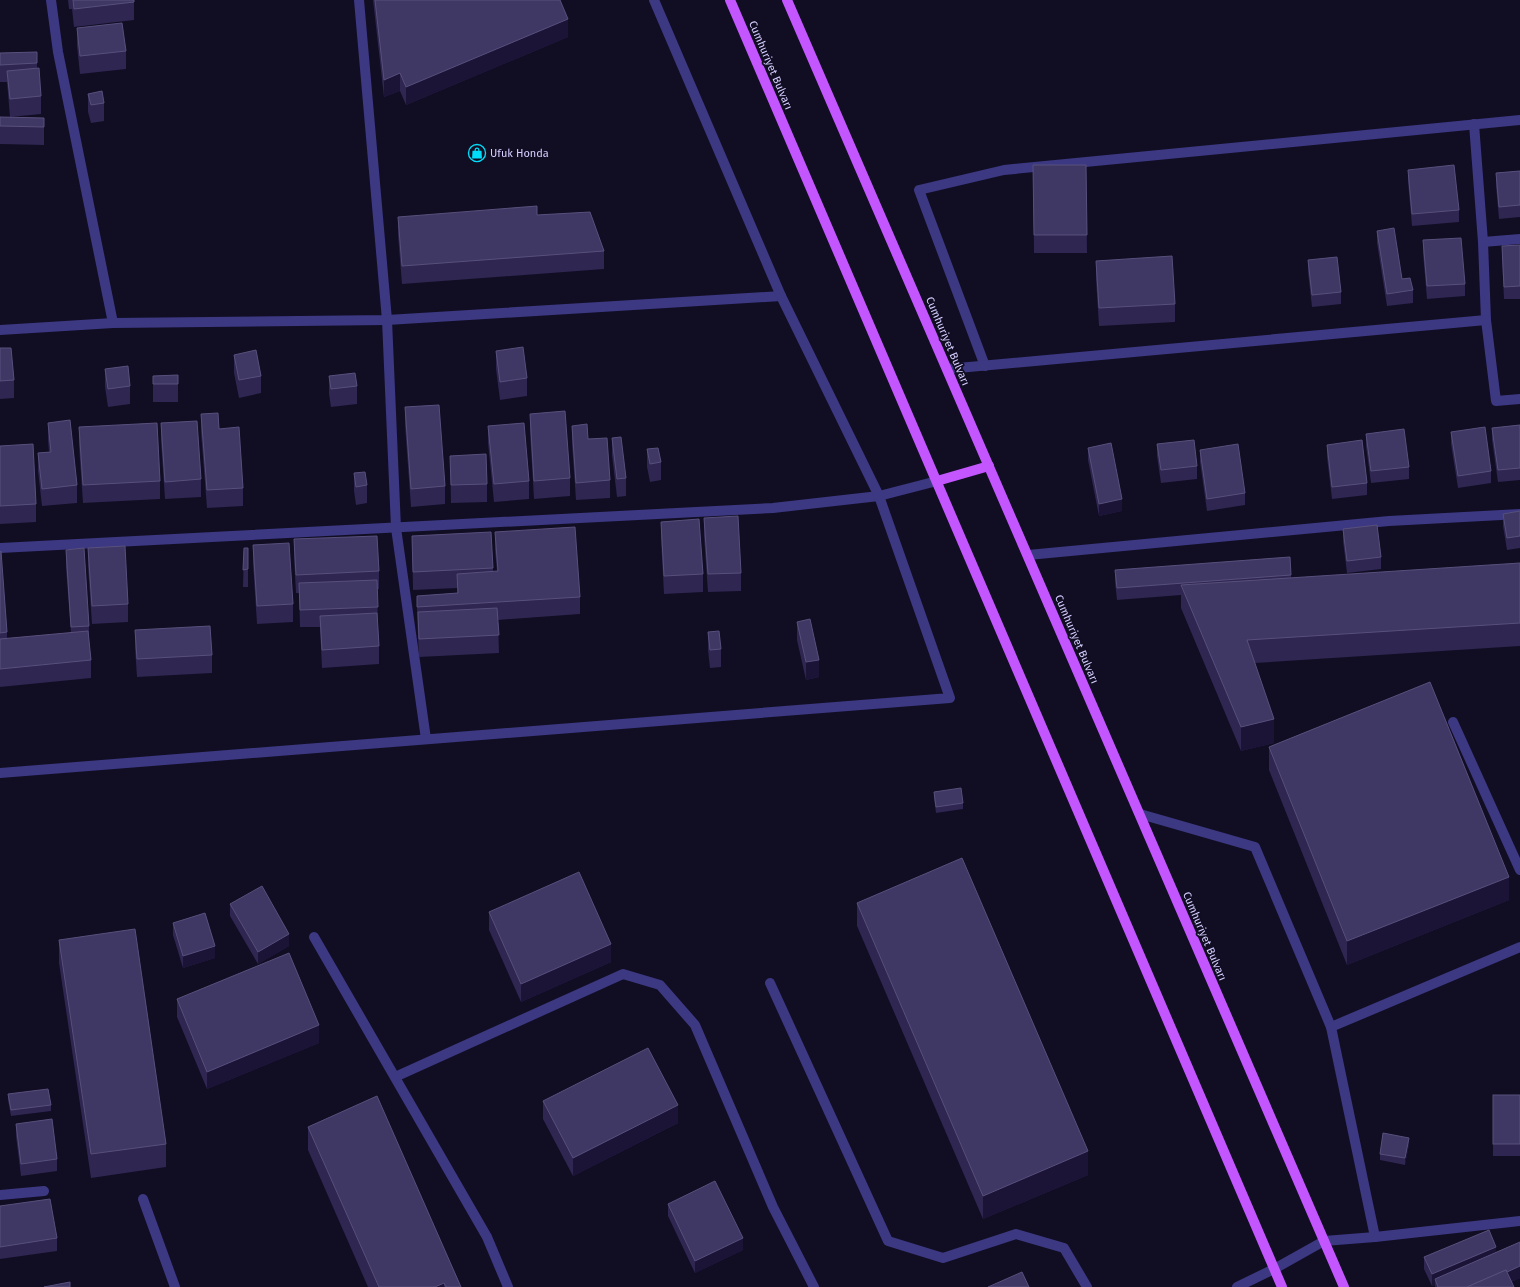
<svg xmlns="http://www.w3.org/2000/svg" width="1520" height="1287" font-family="'Fira Sans',sans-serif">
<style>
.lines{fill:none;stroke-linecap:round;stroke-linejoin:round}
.lane{stroke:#3c3882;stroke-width:10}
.street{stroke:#3c3882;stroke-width:10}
.primary{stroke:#c356ff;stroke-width:10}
.wall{fill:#2f2651}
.shaded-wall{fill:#1b1437}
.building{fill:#403864;stroke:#58507c}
.labels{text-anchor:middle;stroke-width:3.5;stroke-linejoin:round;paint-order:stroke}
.street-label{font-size:11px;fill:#d5cfff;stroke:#110d23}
.poi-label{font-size:11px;fill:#d5cfff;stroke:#110d23;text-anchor:start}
</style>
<rect width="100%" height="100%" fill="#110d23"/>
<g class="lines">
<g class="lane">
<path d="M1453 722 1520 870"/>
<path d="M1140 814 1255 847 1331 1027"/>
<path d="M314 937 487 1237 508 1287"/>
<path d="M770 983 888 1241 943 1258 1016 1234 1064 1248 1087 1287"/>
<path d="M395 1077 623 974 660 985 695 1025 773 1207 814 1287"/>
<path d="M0 1195 44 1191"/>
<path d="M143 1199 175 1287"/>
<path d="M1375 1237 1331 1027 1520 947"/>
<path d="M1237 1287 1274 1269"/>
</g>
<g class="street">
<path d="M51 0 58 52 113 323"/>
<path d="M359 0 387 320 396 528 426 739"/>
<path d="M1474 124 1483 242 1486 320 1496 401 1520 399"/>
<path d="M1483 242 1520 239"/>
<path d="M0 330 113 323 387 320 781 296"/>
<path d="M985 366 919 190 1004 170 1520 120"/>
<path d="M947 369 1486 320"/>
<path d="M0 548 773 508 879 496 937 481"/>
<path d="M1028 555 1389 521 1520 514"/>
<path d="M0 773 950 698 879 496 781 296 654 0"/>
<path d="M1274 1269 1324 1241 1375 1237 1520 1221"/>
</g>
<g class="primary">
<path d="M730 0 1282 1287"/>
<path d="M787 0 1344 1287"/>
<path d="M937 481 989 466"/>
</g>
</g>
<g class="wall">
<path d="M68 0H134V20L74 27 72 9H69Z"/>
<path d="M373 0H560L568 37 406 105 400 91 384 97Z"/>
<path d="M77 28 126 51V69L80 74 77 46Z"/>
<path d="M37 52V68L41 96V114L10 117 7 82H0V53Z"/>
<path d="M88 94 104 103V121L91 123 88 112Z"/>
<path d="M0 117 44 118V145L0 144Z"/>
<path d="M1033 165H1086L1087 253H1034Z"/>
<path d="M1408 170 1459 210V222L1412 226 1408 182Z"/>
<path d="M1520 171V217L1499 219 1496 186V173Z"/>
<path d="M537 215 604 251V269L402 284 398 235V217Z"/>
<path d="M1377 231 1402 279 1413 290V303L1387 306 1377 243Z"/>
<path d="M1423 240 1465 284V296L1427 299 1423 253Z"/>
<path d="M1520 245V299H1504L1502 258V246Z"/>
<path d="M1308 260 1341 292V304L1312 307 1308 272Z"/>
<path d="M1096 261 1175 304V322L1099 326 1096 279Z"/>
<path d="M0 348 14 380V398L0 399Z"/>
<path d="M496 351 527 378V396L500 400 496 369Z"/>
<path d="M234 355 261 376V393L239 398 234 373Z"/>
<path d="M105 369 130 386V404L108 407 105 387Z"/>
<path d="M178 375V402H153V376Z"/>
<path d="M329 376 357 386V404L331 407 329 394Z"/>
<path d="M405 407 445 486V504L411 507 405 425Z"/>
<path d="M201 414 219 429 243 488V506L207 508 201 432Z"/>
<path d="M530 414 570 478V496L534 499 530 432Z"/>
<path d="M48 423 77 485V503L42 506 38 471V453L49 452 48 440Z"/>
<path d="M161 423 201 479V497L165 499 161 441Z"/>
<path d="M1520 425V480L1498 482 1492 440V428Z"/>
<path d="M488 426 529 481V499L494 502 488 443Z"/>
<path d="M572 426 588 439 610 480V498L576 500 572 443Z"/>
<path d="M79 427 160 481V499L83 503 79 445Z"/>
<path d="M1451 432 1491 471V483L1458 488 1451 444Z"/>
<path d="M1366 434 1409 467V479L1371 483 1366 446Z"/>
<path d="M612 438 626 478V496L617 497 612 455Z"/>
<path d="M1157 444 1197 466V479L1161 483 1157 456Z"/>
<path d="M1327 445 1367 483V495L1332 499 1327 457Z"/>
<path d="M0 446 36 504V522L0 524Z"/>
<path d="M1088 448 1122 511 1099 516 1088 460Z"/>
<path d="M647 449 661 462V480L650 482 647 467Z"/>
<path d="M1200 450 1245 493V505L1207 511 1200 462Z"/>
<path d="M450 456 487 484V502L451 503Z"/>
<path d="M354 473 367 485V503L356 505 354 491Z"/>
<path d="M1520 511V548L1507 550 1503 526V514Z"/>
<path d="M704 518 741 573V591L708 592 704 536Z"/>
<path d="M661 522 703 574V592L664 594 661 539Z"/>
<path d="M1343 529 1381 557V569L1347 573 1343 541Z"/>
<path d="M495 532 580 597V614L498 620 499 653 419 657 417 614V596L457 593V588L413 590 412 536 493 568V572L497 571 495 550Z"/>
<path d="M294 539 379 571V589H377L378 624 379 646V664L322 668 320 627H300L299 593H296L294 557Z"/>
<path d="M253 545 293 604V622L257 624 253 563Z"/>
<path d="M88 548 128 604V622L92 624 88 566Z"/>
<path d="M244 548H248V587H243Z"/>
<path d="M66 550 89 626V644L91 660V678L0 687V552L7 632V639L71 633 66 568Z"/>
<path d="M1520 569V646L1255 663 1274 743 1241 751 1181 608V595L1117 600 1115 582V570L1291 575V578Z"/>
<path d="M797 622 819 677 806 680 797 640Z"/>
<path d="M135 630 212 655V673L137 677 135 648Z"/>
<path d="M708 632 721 649V667L710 668 708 650Z"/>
<path d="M1269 747 1509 900 1347 965 1269 770Z"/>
<path d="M934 792 963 803V809L936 813 934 798Z"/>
<path d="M857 903 1088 1175 983 1219 857 926Z"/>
<path d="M230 904 289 946 258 964 230 916Z"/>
<path d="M489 912 611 962 521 1002 489 930Z"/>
<path d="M173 923 215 958 183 968 173 935Z"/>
<path d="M59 940 166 1144V1167L91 1178 59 963Z"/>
<path d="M177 999 319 1043 207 1089 177 1017Z"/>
<path d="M8 1094 51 1105V1111L11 1116 8 1100Z"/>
<rect x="1493" y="1095" width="27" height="61"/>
<path d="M543 1101 678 1123 573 1176 543 1119Z"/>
<path d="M16 1124 57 1159V1171L21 1176 16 1136Z"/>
<path d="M308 1127 461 1287H368L308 1150Z"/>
<path d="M1409 1144 1405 1165 1380 1160V1154Z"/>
<path d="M668 1204 743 1250 695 1273 668 1216Z"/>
<path d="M0 1206 57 1238V1251L0 1259Z"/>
<path d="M1520 1242V1278L1511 1282 1514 1287H1435V1285L1432 1286 1424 1269V1257L1496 1252Z"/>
</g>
<g class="shaded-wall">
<path d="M568 19V37L406 105V87Z"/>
<path d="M400 73V91L384 97V80Z"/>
<path d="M1122 499V511L1099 516V504Z"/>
<path d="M819 660V677L806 680V662Z"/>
<path d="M1274 719V743L1241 751V727Z"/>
<path d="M1509 877V900L1347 965V941Z"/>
<path d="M289 934V946L258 964V952Z"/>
<path d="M611 944V962L521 1002V984Z"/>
<path d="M215 946V958L183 968V956Z"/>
<path d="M319 1025V1043L207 1089V1072Z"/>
<path d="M678 1105V1123L573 1176V1158Z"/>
<path d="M1409 1138V1144L1405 1165V1158Z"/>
<path d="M1088 1151V1175L983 1219V1196Z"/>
<path d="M743 1238V1250L695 1273V1261Z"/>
<path d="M1496 1247V1259L1435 1279V1285L1432 1286V1274Z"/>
<path d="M1520 1266V1278L1500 1287H1472Z"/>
<path d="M444 1283V1287H435Z"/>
</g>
<g class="building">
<path d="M73 0H134V2L74 9Z"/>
<path d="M375 0H560L568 19 406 87 400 73 384 80Z"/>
<path d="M122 23 126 51 80 56 77 28Z"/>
<path d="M37 52V63L0 65V53Z"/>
<path d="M39 68 41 96 10 99 7 71Z"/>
<path d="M102 91 104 103 91 105 88 94Z"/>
<path d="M0 117 44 118V127L0 126Z"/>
<path d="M1033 165H1086L1087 235H1034Z"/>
<path d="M1454 165 1459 210 1412 214 1408 170Z"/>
<path d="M1520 171V205L1499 207 1496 173Z"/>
<path d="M537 206V215L590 212 604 251 402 266 398 217Z"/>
<path d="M1394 228 1402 279 1410 278 1413 290 1387 294 1377 231Z"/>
<path d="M1461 238 1465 284 1427 286 1423 240Z"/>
<path d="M1520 245V286L1504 287 1502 246Z"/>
<path d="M1172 256 1175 304 1099 308 1096 261Z"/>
<path d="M1337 257 1341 292 1312 295 1308 260Z"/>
<path d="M523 347 527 378 500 382 496 351Z"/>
<path d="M0 348H11L14 380 0 381Z"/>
<path d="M256 350 261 376 239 380 234 355Z"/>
<path d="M128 366 130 386 108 389 105 369Z"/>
<path d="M355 373 357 386 331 389 329 376Z"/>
<path d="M178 375V384H153V376Z"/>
<path d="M439 405 445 486 411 489 405 407Z"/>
<path d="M565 411 570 478 534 481 530 414Z"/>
<path d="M218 413 219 429 239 427 243 488 207 490 201 414Z"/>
<path d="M70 420 77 485 42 489 38 453 51 452 48 423Z"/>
<path d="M197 421 201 479 165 482 161 423Z"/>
<path d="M157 423 160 481 83 485 79 427Z"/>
<path d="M524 423 529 481 494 484 488 426Z"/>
<path d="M587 424 588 439 607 438 610 480 576 483 572 426Z"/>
<path d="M1520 425V468L1498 470 1492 428Z"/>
<path d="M1485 427 1491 471 1458 476 1451 432Z"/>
<path d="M1404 429 1409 467 1371 471 1366 434Z"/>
<path d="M621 437 626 478 617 479 612 438Z"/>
<path d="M1194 440 1197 466 1161 470 1157 444Z"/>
<path d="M1362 440 1367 483 1332 487 1327 445Z"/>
<path d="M1111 443 1122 499 1099 504 1088 448Z"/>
<path d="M33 444 36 504 0 506V446Z"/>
<path d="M1238 444 1245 493 1207 499 1200 450Z"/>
<path d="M658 448 661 462 650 464 647 449Z"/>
<path d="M486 454 487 484 451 485 450 456Z"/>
<path d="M365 472 367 485 356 487 354 473Z"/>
<path d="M1520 511V536L1507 538 1503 514Z"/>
<path d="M738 516 741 573 708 574 704 518Z"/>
<path d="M699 519 703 574 664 576 661 522Z"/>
<path d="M1377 525 1381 557 1347 561 1343 529Z"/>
<path d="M575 527 580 597 417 607V596L458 593 457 574 498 571 495 532Z"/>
<path d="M491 532 493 568 413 572 412 536Z"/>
<path d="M377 536 379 571 296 575 294 539Z"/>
<path d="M289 543 293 604 257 606 253 545Z"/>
<path d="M125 546 128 604 92 606 88 548Z"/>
<path d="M84 548 89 626 71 627 66 550Z"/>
<path d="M244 548H248V569L243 570Z"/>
<path d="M1 551 7 632 0 633V552Z"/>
<path d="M1290 557 1291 575 1117 588 1115 570Z"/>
<path d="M1520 563V623L1247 640 1274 719 1241 727 1181 585Z"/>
<path d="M377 580 378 607 300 610 299 583Z"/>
<path d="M497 608 499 635 419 639 418 612Z"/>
<path d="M377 613 379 646 322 650 320 616Z"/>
<path d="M810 619 819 660 806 662 797 622Z"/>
<path d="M210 626 212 655 137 659 135 630Z"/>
<path d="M88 631 91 660 0 669V639Z"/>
<path d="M719 631 721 649 710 650 708 632Z"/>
<path d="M1430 682 1509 877 1347 941 1269 747Z"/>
<path d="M961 788 963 803 936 807 934 792Z"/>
<path d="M962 858 1088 1151 983 1196 857 903Z"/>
<path d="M579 872 611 944 521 984 489 912Z"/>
<path d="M262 886 289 934 258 952 230 904Z"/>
<path d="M205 913 215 946 183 956 173 923Z"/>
<path d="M135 929 166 1144 91 1154 59 940Z"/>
<path d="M289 953 319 1025 207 1072 177 999Z"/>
<path d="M648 1048 678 1105 573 1158 543 1101Z"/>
<path d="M48 1089 51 1105 11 1110 8 1094Z"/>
<rect x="1493" y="1095" width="27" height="49"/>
<path d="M377 1096 461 1287H446L444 1283 435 1287H379L308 1127Z"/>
<path d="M52 1119 57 1159 21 1164 16 1124Z"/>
<path d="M1383 1133 1409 1138 1405 1158 1380 1154Z"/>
<path d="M715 1181 743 1238 695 1261 668 1204Z"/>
<path d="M50 1199 57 1238 0 1247V1206Z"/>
<path d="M1489 1230 1496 1247 1432 1274 1424 1257Z"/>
<path d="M1520 1242V1266L1507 1272 1506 1270 1467 1287H1438L1435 1279Z"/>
<path d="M1506 1270 1514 1287H1467Z"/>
<path d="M1022 1272 1029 1287H988Z"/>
<path d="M70 1282V1287H44Z"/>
</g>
<defs>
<g id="shop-ring" transform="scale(0.9)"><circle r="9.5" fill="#110d23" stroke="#00ddfa" stroke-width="1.5"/><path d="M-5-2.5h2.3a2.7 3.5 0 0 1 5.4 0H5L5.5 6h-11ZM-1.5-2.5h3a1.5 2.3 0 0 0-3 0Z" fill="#00ddfa"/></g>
</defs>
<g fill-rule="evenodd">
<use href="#shop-ring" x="477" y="153"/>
</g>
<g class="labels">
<g class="street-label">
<text transform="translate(771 65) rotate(67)" y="4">Cumhuriyet Bulvarı</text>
<text transform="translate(948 341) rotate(67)" y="4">Cumhuriyet Bulvarı</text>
<text transform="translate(1077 639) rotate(67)" y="4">Cumhuriyet Bulvarı</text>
<text transform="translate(1205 936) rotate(67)" y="4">Cumhuriyet Bulvarı</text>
</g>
<g class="poi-label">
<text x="490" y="157">Ufuk Honda</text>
</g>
</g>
</svg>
